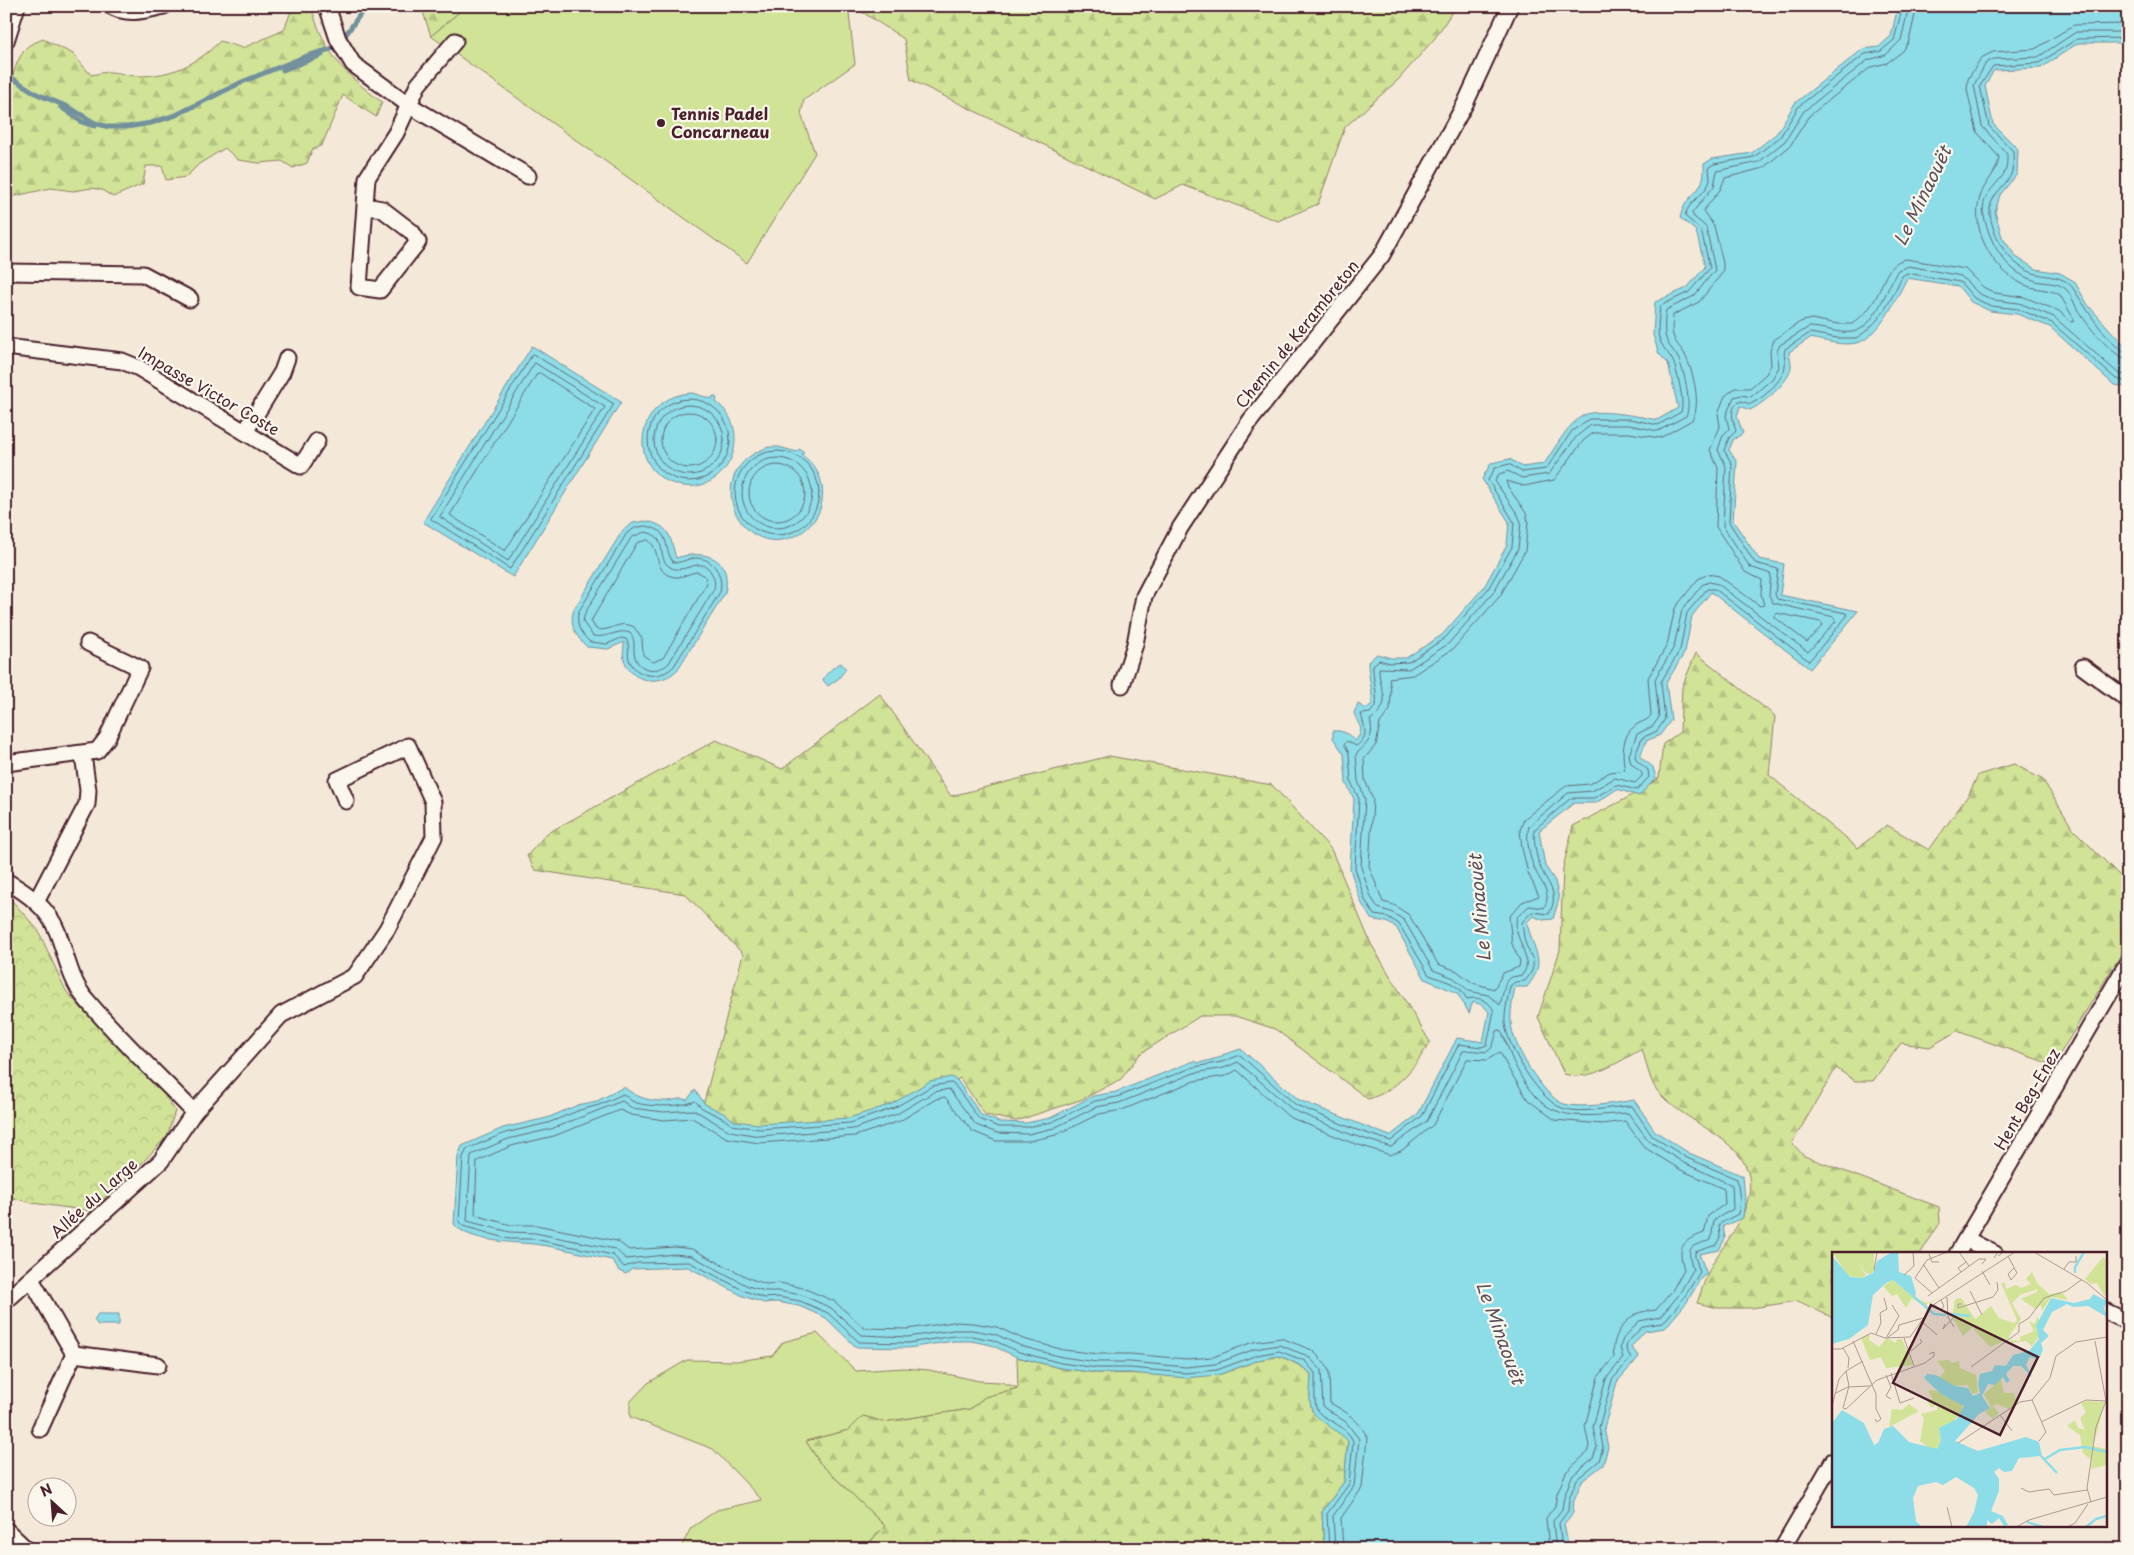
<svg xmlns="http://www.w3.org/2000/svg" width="2134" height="1555" font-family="'Playpen Sans',sans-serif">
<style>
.grass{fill:#d0e397;stroke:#8d8161}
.forest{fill:url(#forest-firs);stroke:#8d8161}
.park{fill:url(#park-crowns);stroke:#8d8161}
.water{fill:#8cdde8;stroke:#72919c}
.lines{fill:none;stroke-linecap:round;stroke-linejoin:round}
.shore{stroke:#646b77;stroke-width:1}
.stream{stroke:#72919c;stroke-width:5}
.street-casing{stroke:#4a1f2b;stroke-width:19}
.street{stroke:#fbf7ec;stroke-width:15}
.poi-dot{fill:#4a1f2b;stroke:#fbf7ec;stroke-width:2}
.labels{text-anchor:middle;stroke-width:4.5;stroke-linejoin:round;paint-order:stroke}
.poi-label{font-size:16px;font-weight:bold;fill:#4a1f2b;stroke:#fbf7ec;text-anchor:start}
.street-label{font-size:16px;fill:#4a1f2b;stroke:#fbf7ec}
.water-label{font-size:18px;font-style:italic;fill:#5a4e5a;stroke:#fbf7ec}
.inset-river{fill:none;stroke:#8cdde8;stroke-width:2.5}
.inset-road{fill:none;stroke:#b09893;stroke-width:1}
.view{fill:#4a1f2b;fill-opacity:0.15;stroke:#4a1f2b;stroke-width:2.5}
.inset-edge{fill:none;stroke:#4a1f2b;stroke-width:2.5}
</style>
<defs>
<pattern id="forest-firs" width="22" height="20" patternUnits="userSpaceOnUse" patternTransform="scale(1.25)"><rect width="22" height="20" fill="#d0e397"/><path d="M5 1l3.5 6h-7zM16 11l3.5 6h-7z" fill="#b4c282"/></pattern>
<pattern id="park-crowns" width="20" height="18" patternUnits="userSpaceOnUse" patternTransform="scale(1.25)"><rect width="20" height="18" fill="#d0e397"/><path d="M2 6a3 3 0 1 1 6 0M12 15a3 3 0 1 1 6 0" fill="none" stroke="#b4c282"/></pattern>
</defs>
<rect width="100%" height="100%" fill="#f4e8d9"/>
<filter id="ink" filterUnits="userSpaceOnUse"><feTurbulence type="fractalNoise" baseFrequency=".02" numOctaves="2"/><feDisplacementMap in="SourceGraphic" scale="10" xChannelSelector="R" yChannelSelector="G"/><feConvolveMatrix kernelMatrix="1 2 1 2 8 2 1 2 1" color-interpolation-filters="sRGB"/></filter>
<g filter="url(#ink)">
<g class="grass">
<path d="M466 6H848L855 64 804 100 801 114 815 153 747 263 431 36Z"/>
<path d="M817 1333 856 1371 904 1368 929 1370 979 1381 1001 1382 1018 1388 985 1397 970 1409 884 1422 863 1416 849 1430 806 1441 820 1463 885 1526 863 1549H680L691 1528 717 1510 762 1500 713 1449 630 1417V1402L648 1383 687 1360 737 1361 772 1356 783 1342Z"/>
</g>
<g class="forest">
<path d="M293 6H311C324 53 344 74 382 102L376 117 343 95 322 145 312 150 307 163 293 168 282 161 259 163 238 160 225 148 199 164 186 177 166 180 162 166H146L143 184 113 197 102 190 92 188 73 191 51 188 6 198C6 157 0 79 26 48 29 44 37 42 43 39L73 54 91 75C97 74 104 72 110 72 119 72 128 76 137 76 172 76 196 65 220 41L243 48 284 30Z"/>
<path d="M421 6H466L431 36Z"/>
<path d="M853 6H1456L1435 38 1398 80 1345 127 1318 204 1278 221 1183 185 1155 199 911 80 904 39Z"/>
<path d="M1696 653 1775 716 1769 775 1858 848 1887 825 1929 850 1969 794 1978 775 2014 764 2043 780 2073 829 2128 884V943L2053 1065 1957 1031 1930 1047 1901 1043 1873 1081H1855L1836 1068 1792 1143 1804 1156 1939 1207 1940 1223 1920 1254H1833V1318L1798 1301 1751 1308H1718L1697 1303C1702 1289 1707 1273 1714 1261 1728 1239 1745 1219 1749 1194 1758 1139 1683 1126 1656 1089 1649 1079 1646 1061 1642 1049 1618 1062 1591 1082 1564 1074L1538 1017 1560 950 1563 868 1573 826 1629 797 1659 778 1663 744 1680 732 1682 687Z"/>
<path d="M880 694 951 796 1109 756 1272 785 1331 849 1371 944 1430 1042C1415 1067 1397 1091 1368 1099L1275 1029 1235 1016H1200L1140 1054 1121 1079 1083 1099 1016 1121 985 1115 960 1078 832 1144 700 1117 743 954 685 894 535 870 527 856 546 834 716 740 782 769Z"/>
<path d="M1278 1356C1290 1360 1302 1366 1311 1374L1312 1411C1324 1422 1337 1429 1348 1441L1344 1482 1322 1512 1324 1549H863L885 1526 820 1463 806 1441 849 1430 863 1416 884 1422 970 1409 985 1397 1018 1388 1017 1357 1060 1368 1097 1373 1218 1375 1259 1360Z"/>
</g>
<path class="park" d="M6 894 38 930 66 991 83 1010 156 1082 175 1111 167 1136 144 1161 91 1211 32 1203 6 1196Z"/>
<g class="water">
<path d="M1898 6H2128V43H2078L2041 68 1994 70 1985 86 1993 124 2018 149 2017 174 2000 195 1995 212 2002 237 2016 257 2036 269 2060 273 2074 281 2088 305 2128 350V387L2114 385 2050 327 2017 314 1990 311 1971 302 1958 286 1907 278C1898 295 1879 339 1856 343 1842 346 1825 341 1810 338L1789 352C1789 356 1792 363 1791 368 1789 382 1763 404 1750 410L1740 406 1737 417 1743 433 1733 440 1729 450 1737 462 1733 521 1759 559 1784 564 1780 595 1858 611 1810 669 1711 592 1692 616 1685 652 1666 683 1671 720 1660 735 1646 741 1640 757 1653 767 1656 778 1639 796 1617 789 1596 803H1574L1539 831 1545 866 1555 881 1559 899 1553 919 1543 920 1533 916 1527 922C1532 951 1549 960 1527 987H1515C1513 999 1510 1011 1511 1022 1511 1043 1543 1097 1564 1104 1581 1109 1616 1103 1634 1100L1655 1131 1689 1153 1743 1176 1745 1200 1743 1218 1723 1226 1725 1238 1719 1250 1699 1254 1707 1274 1701 1278 1687 1302 1665 1328 1645 1331 1631 1347 1639 1357 1617 1382 1604 1428 1608 1447 1603 1465 1582 1481 1574 1500 1573 1513 1564 1524 1569 1549H1324L1322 1512 1344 1482 1348 1441C1340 1432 1314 1418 1312 1410 1308 1400 1311 1385 1311 1374 1303 1366 1289 1359 1278 1356L1259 1360 1218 1375 1186 1378 1130 1373H1097L1060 1368 1017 1357 991 1345 971 1341H954L908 1348 856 1347 826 1318 799 1306 777 1302 764 1303 743 1296 688 1267 632 1269 626 1274 619 1271 612 1260C586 1255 560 1247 533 1244 512 1242 468 1242 454 1224L458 1156 462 1146 503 1128 547 1118 578 1105 597 1101 624 1087C635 1097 651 1102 667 1101 674 1101 679 1097 687 1100L695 1090 705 1104 727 1115 734 1121 759 1124 849 1118 892 1104 930 1081 951 1077 957 1080 981 1115 999 1122 1026 1123 1050 1118 1093 1096 1116 1092 1194 1061 1199 1063 1222 1057V1055L1241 1049 1299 1100 1390 1136 1418 1114 1457 1038 1483 1042 1489 1012 1483 1005 1473 1002 1469 1013 1457 993 1425 979 1396 927 1386 922 1371 919 1361 902 1350 869 1354 799 1346 783 1344 754 1333 738V731C1344 730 1348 734 1355 741L1359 736 1361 729 1354 713 1358 704 1366 709 1372 704C1373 689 1368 677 1368 662L1377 654 1391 658H1406L1442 635 1484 587 1507 545 1509 522 1482 479 1491 463 1510 459 1522 467 1544 464C1554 450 1570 419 1587 414 1601 409 1643 417 1657 420L1678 408 1668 363 1659 354 1653 335 1655 302 1687 288 1705 267 1696 231 1680 218C1686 190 1706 196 1704 164L1712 159 1752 153 1777 133 1795 103 1863 49 1879 47 1891 36Z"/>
<path d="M532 346 621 402 513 577 423 522Z"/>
<path d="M692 393 712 399 713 396 717 398 716 402C756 431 728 497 678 485 625 472 634 396 692 393Z"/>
<path d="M769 447H779L797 452 799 449 804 452 802 455C817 466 825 482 822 501 820 515 811 527 799 534 741 566 696 470 769 447Z"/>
<path d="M645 521C671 525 670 538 676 558 704 549 733 557 725 593L678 669C664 685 633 685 625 662 622 656 624 648 624 642L608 649 587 647C575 635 569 626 574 609L623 530 633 523Z"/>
<path d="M841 663 846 669 838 679 828 686 823 680C827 672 833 667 841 663Z"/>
<path d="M98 1314H119V1325H98L94 1320Z"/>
</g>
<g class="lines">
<g class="shore">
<path d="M1909 6 1901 40 1886 55 1868 60 1804 111 1785 141 1759 162 1717 171 1714 186 1692 213 1694 217 1706 227 1715 270 1694 296 1666 310C1665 317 1664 326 1665 334 1666 344 1673 349 1678 358 1684 369 1692 405 1686 416L1658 431 1629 425H1591L1577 436 1549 474 1522 478 1508 471 1499 474 1495 481 1518 515 1521 522 1518 549 1493 593 1448 644 1409 669 1379 668C1378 691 1396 701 1370 720 1375 737 1367 744 1356 754L1358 781 1365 799 1361 867 1371 897 1378 908 1391 912 1404 920 1433 970 1454 978 1469 991 1488 995 1500 1005 1506 981 1512 977 1522 975C1536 959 1511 938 1517 917L1529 906 1544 908C1552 893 1542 884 1536 872 1530 861 1525 838 1529 826L1568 793 1592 791 1615 778 1635 783 1642 776V773L1631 763 1629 755 1637 734 1653 726 1659 717 1655 679 1674 647 1682 610 1702 585 1709 582 1718 584 1808 652 1836 621 1834 617 1773 603 1769 595 1771 574 1750 567 1723 526 1726 466 1718 450 1723 435 1729 429 1726 415 1734 397 1741 395 1751 397 1772 379 1779 367 1777 351 1780 345 1809 327C1824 327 1838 334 1852 332 1875 329 1887 287 1898 270L1909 266 1961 276 1978 293 1993 300 2019 303 2054 317 2119 374 2128 375"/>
<path d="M1917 6 1909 41 1903 51 1887 63 1871 67 1809 116 1790 146 1763 168 1725 178 1720 190 1703 211 1714 226 1723 263V272L1699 302 1673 315C1673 321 1671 328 1673 335 1675 344 1681 347 1685 355 1693 371 1702 405 1692 420L1660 438 1629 433H1593L1583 441 1554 480 1524 486 1506 481 1508 487 1526 513 1528 522 1525 551 1500 596 1453 649 1413 675 1389 678 1391 691 1390 710 1380 723 1376 745 1364 759 1365 780 1373 800 1369 866 1383 902 1394 905 1409 915 1438 964 1457 971 1473 983 1494 989 1503 973 1519 967 1520 961 1512 944 1509 917 1522 902 1539 896 1528 873 1522 848 1520 830 1524 819 1566 786 1590 784 1610 772 1625 770C1622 757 1621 736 1635 726 1640 721 1647 722 1651 715L1648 678 1667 645 1675 608 1698 579 1708 574 1719 576 1760 606 1764 605 1761 594 1762 580 1745 572 1716 527 1718 468 1710 450 1720 427 1718 413 1725 396 1735 388H1750L1766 374 1771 365 1770 351 1774 340 1800 322 1811 319 1838 324H1852C1861 317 1868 311 1874 301 1883 287 1886 262 1906 259L1965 269 1983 287 1995 293 2024 297 2059 311 2071 322 2075 321 2060 295C2051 289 2040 290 2030 287 1996 276 1969 232 1980 197 1984 182 1998 173 1999 157L1977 132 1967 90 1968 79 1981 58 1993 52 2035 49 2074 25 2128 24"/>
<path d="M2128 32H2076L2038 57 1994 59 1986 63 1974 85 1982 126 2007 154C2007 158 2007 165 2006 169 2001 184 1979 193 1984 216 1990 243 2005 271 2033 280 2043 284 2057 281 2066 289 2071 294 2074 303 2077 309 2085 322 2113 358 2128 359"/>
<path d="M2128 38 2077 39 2039 63 1993 66 1980 86 1989 126 2013 151C2013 157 2014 165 2012 171 2009 185 1988 194 1990 214 1993 239 2011 268 2037 274 2048 277 2064 276 2072 287 2082 301 2111 351 2128 353"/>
<path d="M533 354 614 404 510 569 431 519Z"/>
<path d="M535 363 605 407 508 561 440 517Z"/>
<path d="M540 373 595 409 505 551 450 515 537 374Z"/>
<circle cx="689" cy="440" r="41"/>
<circle cx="689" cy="440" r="35"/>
<circle cx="689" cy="440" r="28"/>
<circle cx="777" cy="493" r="42"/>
<circle cx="777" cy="493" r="35"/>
<circle cx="777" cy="493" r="28"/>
<path d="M645 526C672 530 662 546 673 562 680 564 688 558 696 558 714 558 724 576 720 592L674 666C662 679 639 679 630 662 626 654 631 645 626 639L621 638 607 644 590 642C580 633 575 624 579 611L627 533 635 528Z"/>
<path d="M645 532C670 536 655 558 670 567 684 576 702 553 712 574 715 579 715 584 714 589L669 663C660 673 639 672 635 657 632 648 637 641 630 633 618 628 608 639 593 636L583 622 585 613 631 538Z"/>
<path d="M648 540C662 549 652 574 675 577 683 578 690 572 698 572L705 576 707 583 663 658 653 662 643 655 642 638 634 627C619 619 610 633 596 629L591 621 637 543Z"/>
<path d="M1776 613 1821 622 1823 625 1807 642 1774 617Z"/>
<path d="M1329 1549 1327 1514 1349 1484 1353 1441C1346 1424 1321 1419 1317 1410 1313 1400 1316 1384 1315 1373L1305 1361 1279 1351 1257 1355 1217 1370 1186 1373 1130 1368H1097L1061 1363 1019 1352 993 1340 972 1336H954L908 1343 859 1342 828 1313 800 1301 778 1297 764 1298 745 1291 689 1262 637 1263 624 1267 613 1255 534 1239H509L463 1226 459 1222 463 1157 467 1149 505 1133 548 1123 580 1110 599 1105 623 1094C626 1096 629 1099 632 1101 645 1108 683 1107 695 1101L702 1108 724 1119 732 1125 759 1129 850 1123 894 1108 932 1086 950 1083 954 1084 979 1119 998 1127H1027L1052 1122 1095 1101 1117 1097 1194 1067 1222 1062 1240 1055 1296 1105 1354 1129 1391 1141 1422 1116 1459 1044 1481 1047 1487 1045 1494 1011C1489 1000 1478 996 1467 999L1461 990 1451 983 1429 975 1399 924 1388 917 1374 915 1365 900 1355 868 1359 799 1351 782 1349 753 1344 744 1347 741 1356 746C1370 737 1364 727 1361 714L1370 713 1376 706C1378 691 1372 679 1373 665L1379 660 1390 663 1409 662 1445 638 1488 589 1512 547 1514 522 1488 480 1495 468 1509 464 1522 472 1546 469 1572 431 1589 419H1630L1658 425 1681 412C1685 402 1677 371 1673 361 1668 352 1663 349 1659 338 1657 328 1659 316 1660 306L1689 292 1710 268 1701 230 1685 216C1688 200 1708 194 1710 179 1710 175 1709 171 1709 167L1714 164 1754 157 1780 137 1799 106 1865 54 1881 51 1894 40 1903 6"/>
<path d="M1335 1549 1333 1516 1354 1486 1359 1439 1346 1422 1323 1407 1321 1370 1308 1356 1279 1345 1255 1349 1215 1364 1186 1367 1130 1362H1097L1062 1357 1021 1346 995 1334 972 1330H953L908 1337 861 1335 831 1308 802 1295 778 1291H765L748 1286 692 1256 675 1254 626 1259 615 1249 535 1233 510 1232 467 1221 471 1155 508 1139 551 1129 622 1101 632 1108 664 1112 694 1110 730 1131 759 1136 853 1129 897 1114 934 1092 949 1089 976 1125 997 1133 1028 1134 1054 1128 1096 1107 1119 1103 1194 1073 1224 1068 1238 1062 1293 1110 1352 1135 1391 1147 1427 1121 1463 1051C1486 1048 1490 1062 1497 1031L1500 1030C1507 1040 1509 1054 1515 1065 1543 1124 1573 1117 1628 1113L1649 1141 1684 1163 1732 1185 1733 1209 1714 1220 1711 1240C1689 1247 1686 1245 1693 1270L1678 1296 1660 1317 1639 1321 1623 1339 1620 1347 1623 1358 1606 1379 1593 1427 1597 1447 1593 1458 1572 1476 1564 1497 1562 1509 1553 1521 1555 1542 1557 1549"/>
<path d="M1343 1549 1341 1518 1362 1488 1367 1438C1362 1422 1344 1410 1330 1403L1329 1372 1325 1363 1312 1350 1281 1338 1253 1342 1213 1357 1186 1359 1130 1354H1098L1064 1350 1023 1339 997 1327 973 1323 953 1322 908 1329 864 1328 834 1301 803 1288 780 1283 766 1284 751 1279 692 1249 675 1247 629 1250 617 1241 536 1225H511L475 1215 477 1161 511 1146 554 1136 620 1110 631 1115 664 1120 692 1118 727 1138 759 1143 855 1136 900 1121 936 1099 945 1097 972 1131 996 1141H1029L1056 1135 1099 1114 1122 1110 1194 1081 1226 1076 1237 1070 1289 1117 1350 1142 1390 1155 1401 1151 1433 1125 1467 1059 1487 1060 1500 1052 1509 1070 1528 1100 1555 1120 1602 1124 1625 1121 1644 1147 1681 1170 1724 1189 1725 1204 1708 1216 1704 1233C1682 1241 1677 1246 1684 1269L1672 1291 1656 1310C1649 1311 1642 1311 1636 1314 1621 1323 1611 1340 1614 1357L1598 1377 1585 1426 1589 1446 1587 1453 1566 1472 1557 1494 1555 1506 1546 1518 1549 1549"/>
<path d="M1564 1549 1561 1541 1559 1523 1568 1511 1569 1499 1577 1479 1599 1461 1603 1447 1599 1427 1612 1380 1631 1358 1626 1349 1627 1343 1643 1326 1663 1323 1683 1299 1700 1272 1695 1257V1252L1716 1245 1720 1237 1719 1224 1738 1214 1740 1200 1737 1179 1687 1158 1652 1136 1632 1106C1612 1106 1581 1115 1562 1108 1539 1100 1508 1048 1505 1024 1504 1013 1508 997 1510 986L1515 982 1525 981C1540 963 1531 959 1525 942 1523 935 1523 928 1522 922L1532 912 1549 914C1559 894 1550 887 1541 869 1536 858 1534 842 1534 830L1571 798H1594L1616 785 1637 790 1649 777 1648 770 1637 761 1635 756 1642 738 1657 731 1665 719 1661 682 1680 650 1687 613 1707 589H1715L1809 661 1847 616 1846 613 1777 599 1775 594 1778 569 1755 563 1729 522 1732 464 1724 450 1729 438 1736 431C1733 421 1728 407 1741 401L1750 404C1762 400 1785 379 1785 365 1786 360 1783 355 1785 349L1810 333 1837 338H1856C1880 324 1891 300 1902 276L1907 273 1960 282 1974 298 1991 306 2018 309 2052 323 2116 379 2128 382"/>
</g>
<g class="stream">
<path d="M283 70 322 55"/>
<path d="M6 74 37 94 68 107 95 123 109 127H127L151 123 176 115 242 82 304 57 337 47 366 6"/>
<path d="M61 107 82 122 95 126"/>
</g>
<g class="street-casing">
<g id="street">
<path d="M111 6C128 16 146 10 164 6"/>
<path d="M327 6 338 39 353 64 409 105 528 176"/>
<path d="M6 41 17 6"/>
<path d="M365 206 382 209 412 232 418 242 380 290 359 287 367 178 396 133 418 85 455 41"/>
<path d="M6 272 143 274 190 299"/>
<path d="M6 347 122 361 139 368 301 466 317 441"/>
<path d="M245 432 282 372 287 358"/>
<path d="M2083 667 2128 700"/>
<path d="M1122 685 1135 644 1144 596 1180 528 1250 421 1382 255 1465 104 1510 6"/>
<path d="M6 763 97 751 107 738 140 668 88 643"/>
<path d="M6 881C27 893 48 908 57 931 66 953 70 980 85 998 118 1038 158 1075 194 1112"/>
<path d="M36 902 87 804 88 790 83 755"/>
<path d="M1966 1239 1995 1254"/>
<path d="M1957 1254 2128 962"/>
<path d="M31 1279 74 1354"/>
<path d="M6 1301 161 1161 194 1112 281 1015 355 976 387 929 434 837 433 802 408 746 337 780 346 801"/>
<path d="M2105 1311 2128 1322"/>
<path d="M74 1354 158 1365"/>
<path d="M40 1429 74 1354"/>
<path d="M6 1530 26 1549"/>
<path d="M1782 1549 1833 1461"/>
</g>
</g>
<use href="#street" class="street"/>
</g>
</g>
<circle class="poi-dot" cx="661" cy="123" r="5"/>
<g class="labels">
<g class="poi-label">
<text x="671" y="120">Tennis Padel<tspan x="671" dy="18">Concarneau</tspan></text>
</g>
<g class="street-label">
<text transform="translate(1297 334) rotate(-51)" y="6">Chemin de Kerambreton</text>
<text transform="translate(209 391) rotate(30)" y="6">Impasse Victor Coste</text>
<text transform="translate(2027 1099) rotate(-60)" y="6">Hent Beg-Enez</text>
<text transform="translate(94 1198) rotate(-42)" y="6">Allée du Large</text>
</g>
<g class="water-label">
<text transform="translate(1923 196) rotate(-64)" y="6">Le Minaouët</text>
<text transform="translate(1480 908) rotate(-95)" y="6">Le Minaouët</text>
<text transform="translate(1500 1333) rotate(70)" y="6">Le Minaouët</text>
</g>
</g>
<g transform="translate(1832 1252)">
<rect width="275" height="275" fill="#f4e8d9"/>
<path d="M42 0V18L39 22 34 21 18 1ZM130 63 137 65 142 74 131 84 120 65ZM101 138 108 140 117 148 105 146 107 151 99 156 95 148 101 147 96 139Z" fill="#d0e397"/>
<path d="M0 0H18L34 23 30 26 16 24ZM271 5 275 8V42L272 44 265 31 259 32 253 27ZM200 20 205 31 217 42 230 40 236 48 219 45 210 59 209 53 203 57 189 47 205 40V37L188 43 180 51 189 67 177 84V87L158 95 143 79 137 65H120L123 47 129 46 143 67 159 54 167 66 182 71 185 68 169 31H173L174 37 184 33 189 36 199 32 194 27ZM61 28 81 45 95 51 109 46 95 52V56L80 46 74 56 65 42 60 44 51 34ZM205 65 208 69 204 76 207 85 200 94 194 89 179 91 178 88 188 89V85L202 79 197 69 203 72ZM117 108 120 111 127 109 128 116 144 123 146 140 141 142 135 133 123 134 107 126 113 119 105 109ZM169 127 172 141H182L185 151 176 157 165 152 161 154 167 161 161 167 153 160 159 155 152 142ZM105 145 117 146 130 152 132 158 120 171 107 177 109 189 105 197H98L88 189 92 167 89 162 105 158ZM255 149 273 150 261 194 274 197 275 190V213L259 217 261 195 259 208 251 201 248 183 235 174 243 168 246 176 253 178 248 166 254 160 249 151ZM77 152 87 159 57 175 60 157 70 158Z" fill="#d0e397"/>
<path d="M38 82 37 88 47 95 55 86 64 91 65 87H70L81 113 54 116 49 105 38 108 29 86Z" fill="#d0e397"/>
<path d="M60 0H66L67 20 79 24 84 41 82 46 61 28 54 31 41 43 36 73 17 87 0 92V4L18 25 30 26 41 21 45 9ZM261 42 275 49 272 56 275 65 256 54 241 55 235 52 220 60 211 78 217 84 209 91 211 97 208 105 206 107 198 105 194 113 201 126 189 114H181L174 122 178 129 174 131 171 125 163 133 156 132 150 144 158 156 147 162 123 189 146 199 194 185 207 190 210 204 187 206 180 219 172 220 167 216 162 220 167 227V239L159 259 171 264 176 273 172 274 167 266 160 272 155 268V275H134L142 260 146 243 142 236 124 225 111 233 104 230 86 234 81 246 84 269 90 275H0V171L10 158 32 171 42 193 46 191 52 177 61 174 77 190 105 197 109 189 107 176 125 167 132 154 109 142 92 126 95 122 104 123 123 134 136 136 141 144 148 141 146 132 148 122 160 119 163 113 174 114 181 103 197 99 207 87 204 74 219 46 242 51 258 47Z" fill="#8cdde8"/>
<path class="inset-river" d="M243 21V15L252 0M81 44 102 62 114 63M118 62 138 64M209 204 225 221M213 207 228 198 253 195 275 200M195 270 211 275M254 275 264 267 275 264"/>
<path class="inset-road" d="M127 0 137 14M202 0 255 31 275 48M97 2 100 10H107M176 4 185 21 179 28 176 22 182 16M162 6 166 0 170 1 166 4M91 12 107 36M232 17 237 10H244V4M42 18 45 0M150 19 158 33M129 20 126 16 134 10M72 23 82 14 81 0M83 26 95 8 115 0M83 26 100 41M138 39 150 63M96 44 147 7H154L150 12M115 45 116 65 122 75M102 52 109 58 112 54 109 48M130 52H126V56L161 45 166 38 165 30M89 69 105 83M113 72 111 77 121 66M44 82 49 71 48 61 55 57 52 46M56 85 66 78 67 73 91 66M54 86 67 64 60 53M72 86 82 114M21 89 44 142V157L49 167 45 170 43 167M11 96 17 106 16 116M0 97H9L39 81 53 86 78 85 101 53 183 0M79 99 90 90 88 87M139 115 187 80V72L197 66 212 46 234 39 249 28M14 119 17 134 11 156 14 157 45 128 93 111 102 104V100L97 102M59 121 68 151 82 146M54 123 59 135 54 144 59 147M4 141 16 135 38 134M200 148 218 126 224 104 244 90 275 85M200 148 214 180 207 189M0 154 7 127 14 119 31 109M168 163 180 179M209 170 254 148 275 149M126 191 188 150 200 148M189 236 197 240 217 237 222 243 255 238M259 250 255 236 264 175 274 149 263 89M115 255 120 275M184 275 197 268 275 245M235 275 243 271 256 252"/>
<path class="view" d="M99 53 206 105 168 183 61 131Z"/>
<rect width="275" height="275" class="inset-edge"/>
</g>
<rect width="2134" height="1555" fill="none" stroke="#fbf7ec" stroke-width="25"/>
<rect x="12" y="12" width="2109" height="1530" fill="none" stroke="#4a1f2b" stroke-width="2" filter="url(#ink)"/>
<g transform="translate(52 1502) rotate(334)"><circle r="24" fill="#fbf7ec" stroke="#b4a19f"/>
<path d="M0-4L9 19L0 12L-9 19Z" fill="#4a1f2b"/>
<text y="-8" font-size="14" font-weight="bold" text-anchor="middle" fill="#4a1f2b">N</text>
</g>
</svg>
